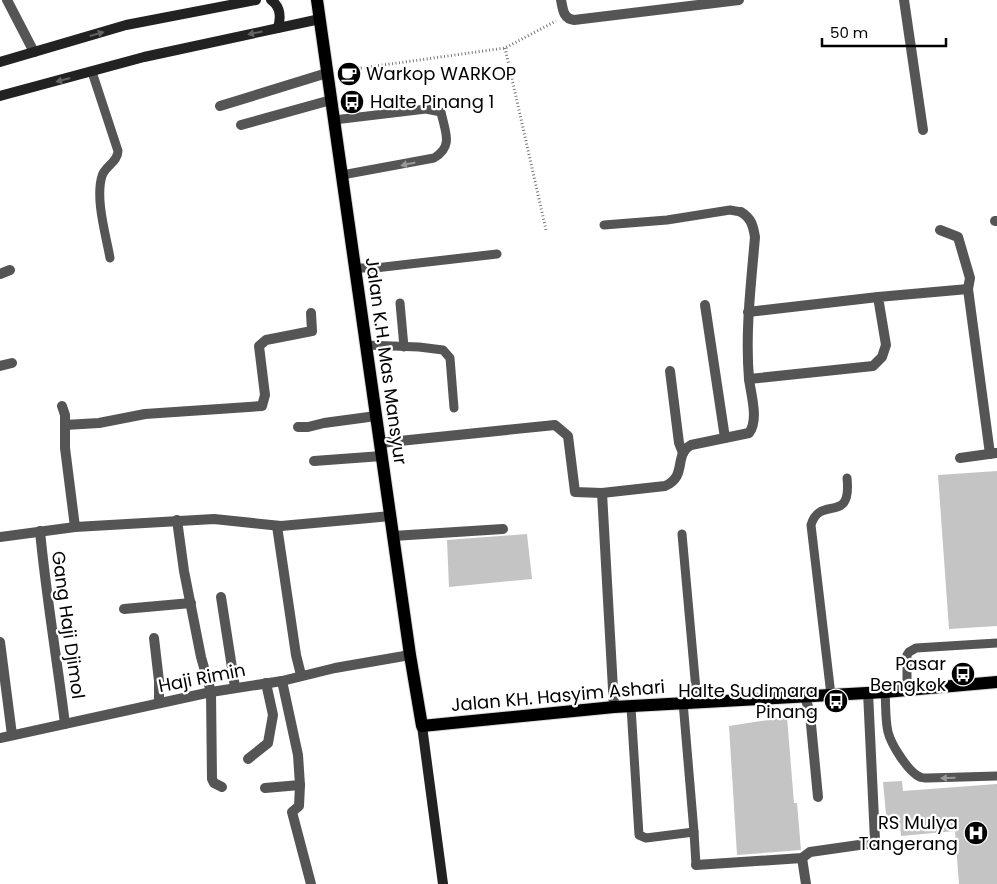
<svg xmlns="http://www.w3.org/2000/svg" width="997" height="884" font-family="Poppins,sans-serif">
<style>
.building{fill:#c4c4c4}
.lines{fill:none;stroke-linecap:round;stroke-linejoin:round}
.primary-casing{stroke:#dbdbdb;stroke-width:14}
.path{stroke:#777;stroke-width:3;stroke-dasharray:1 2.5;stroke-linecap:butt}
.lane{stroke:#555;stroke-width:9}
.street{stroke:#555;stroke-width:10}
.secondary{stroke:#222;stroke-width:10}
.primary{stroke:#000;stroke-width:12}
.oneway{fill:#646464}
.oneway2{fill:#999}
.labels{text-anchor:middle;stroke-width:4.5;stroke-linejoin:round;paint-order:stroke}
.poi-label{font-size:18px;fill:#000;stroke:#fff;text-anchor:end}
.street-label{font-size:18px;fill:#000;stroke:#fff}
</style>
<rect width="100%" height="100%" fill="#fff"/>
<g class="building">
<path d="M997 471V626L949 629 938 475Z"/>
<path d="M527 534 532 579 449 587 447 540Z"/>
<path d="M787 717 794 803H797L801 850 737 855 729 726Z"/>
<path d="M902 781 903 791 997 784V884H959L955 831 901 836 900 824 887 825 883 782Z"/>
</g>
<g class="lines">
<g class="primary-casing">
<path id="primary" d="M317 0 410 655 422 726 614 707 885 692 997 682"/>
</g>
<g class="path">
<path d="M505 48 546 230"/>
<path d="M340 71 505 48 556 21"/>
</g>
<g class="lane">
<path d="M92 72 118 151C118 162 105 166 102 176 95 199 106 235 110 258"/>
<path d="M334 120 426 109 441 112C445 132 454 146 434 158L342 175"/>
<path d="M604 225 667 220 730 210 741 212"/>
<path d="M355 268H375L497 254"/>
<path d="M400 303 404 347"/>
<path d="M366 345 419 347 443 350 450 358 454 408"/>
<path d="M682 534 697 701"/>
<path d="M907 689V655L909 652 916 648 997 643"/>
<path d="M885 692C886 704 885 719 888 732 891 744 908 772 920 777 922 778 925 778 928 778L997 776"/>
<path d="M831 695 811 525C820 494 852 526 847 478"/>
<path d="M683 702 694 832 696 865"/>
<path d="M631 707 639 835 646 838 694 832"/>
</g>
<g class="street">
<path d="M7 0 34 52"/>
<path d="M561 0C563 9 563 19 574 20L739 0"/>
<path d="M904 0 923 130"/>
<path d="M220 106 327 73"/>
<path d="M241 125 331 100"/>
<path d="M741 212C751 218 753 225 755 237 751 285 745 332 749 379L873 366 882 357 886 345 878 297 968 289"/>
<path d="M995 221H997"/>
<path d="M940 230 958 237 970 278 968 289 990 454"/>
<path d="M0 274 10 270"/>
<path d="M705 305 725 438"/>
<path d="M748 312 878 297"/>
<path d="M0 366 12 363"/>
<path d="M670 371 679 443 683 453"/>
<path d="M62 406 65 415V448L75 527 214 519 281 526 391 516"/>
<path d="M65 425 99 423 145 414 262 406 265 395 259 346 266 340 312 331 311 313"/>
<path d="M298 427H308L324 423 376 416"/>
<path d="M380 443 555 425 568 436 575 492 602 493 665 486C688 476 673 455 691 445L749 433C759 420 751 395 749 379"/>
<path d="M960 458 996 453"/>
<path d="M314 461 382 456"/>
<path d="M602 493 614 707"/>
<path d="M177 520 184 571 201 657 211 692 212 779 214 783 222 787"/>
<path d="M277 526 296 655 301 675"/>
<path d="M40 531C46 595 57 659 65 724"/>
<path d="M393 536 503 529"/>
<path d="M0 537 75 527"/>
<path d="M221 597 235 687"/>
<path d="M124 609 191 603"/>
<path d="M154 638 159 681V703"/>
<path d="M0 642 12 735"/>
<path d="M805 696 810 714 818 797"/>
<path d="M0 738 211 692 282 681 335 668 410 655"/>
<path d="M248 759 268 743 273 715 266 683"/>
<path d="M300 785 299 806 292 812 311 884"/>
<path d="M265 788 300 785 298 755 282 681"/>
<path d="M802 858 806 884"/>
<path d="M696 865 802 858 810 852 873 843 875 840 868 692"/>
</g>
<g class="secondary">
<path d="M271 0C281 7 281 17 278 28"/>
<path d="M0 62 126 25 256 0"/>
<path d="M0 96 144 57 320 19"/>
<path d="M422 726 443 884"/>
</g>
<use href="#primary" class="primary"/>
</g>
<defs><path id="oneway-solid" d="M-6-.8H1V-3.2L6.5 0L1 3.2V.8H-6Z" transform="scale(1.25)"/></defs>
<g class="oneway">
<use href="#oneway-solid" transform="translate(255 33) rotate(168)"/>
<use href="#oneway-solid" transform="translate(97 34) rotate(-16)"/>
<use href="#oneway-solid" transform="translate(63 80) rotate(165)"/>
</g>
<g class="oneway2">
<use href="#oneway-solid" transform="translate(408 164) rotate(168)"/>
<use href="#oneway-solid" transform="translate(948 778) rotate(179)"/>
</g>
<defs>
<g id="cafe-disc" transform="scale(1.25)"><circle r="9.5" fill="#000" stroke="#fff"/><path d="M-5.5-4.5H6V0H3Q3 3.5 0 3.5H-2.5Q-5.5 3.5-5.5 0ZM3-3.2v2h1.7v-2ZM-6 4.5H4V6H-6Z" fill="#fff"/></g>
<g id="bus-disc" transform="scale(1.25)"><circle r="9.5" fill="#000" stroke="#fff"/><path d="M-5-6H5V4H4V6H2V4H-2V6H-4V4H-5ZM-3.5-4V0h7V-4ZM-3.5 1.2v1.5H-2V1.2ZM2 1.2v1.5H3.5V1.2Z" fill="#fff"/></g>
<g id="hospital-disc" transform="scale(1.25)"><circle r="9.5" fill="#000" stroke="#fff"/><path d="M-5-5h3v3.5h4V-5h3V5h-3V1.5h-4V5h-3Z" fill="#fff"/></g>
</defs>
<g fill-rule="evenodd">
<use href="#cafe-disc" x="349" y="74"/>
<use href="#bus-disc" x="352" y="102"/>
<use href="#bus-disc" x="963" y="674"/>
<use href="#bus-disc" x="836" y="701"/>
<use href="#hospital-disc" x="976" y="833"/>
</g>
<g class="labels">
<g class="poi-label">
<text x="366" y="80" text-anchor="start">Warkop WARKOP</text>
<text x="370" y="108" text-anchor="start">Halte Pinang 1</text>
<text x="946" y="670">Pasar<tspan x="946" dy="21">Bengkok</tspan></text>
<text x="818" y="697">Halte Sudimara<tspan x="818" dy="21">Pinang</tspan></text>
<text x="958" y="829">RS Mulya<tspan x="958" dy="21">Tangerang</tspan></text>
</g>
<g class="street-label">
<text transform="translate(386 361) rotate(82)" y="6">Jalan K.H. Mas Mansyur</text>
<text transform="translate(68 625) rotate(82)" y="6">Gang Haji Djimol</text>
<text transform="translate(202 678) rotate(-11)" y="6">Haji Rimin</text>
<text transform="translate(558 696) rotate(-5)" y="6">Jalan KH. Hasyim Ashari</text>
</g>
</g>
<path d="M822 38v8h124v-8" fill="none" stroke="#000000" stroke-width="2.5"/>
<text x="830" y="38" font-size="15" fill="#000000" stroke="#ffffff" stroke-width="4" paint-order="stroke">50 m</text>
</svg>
